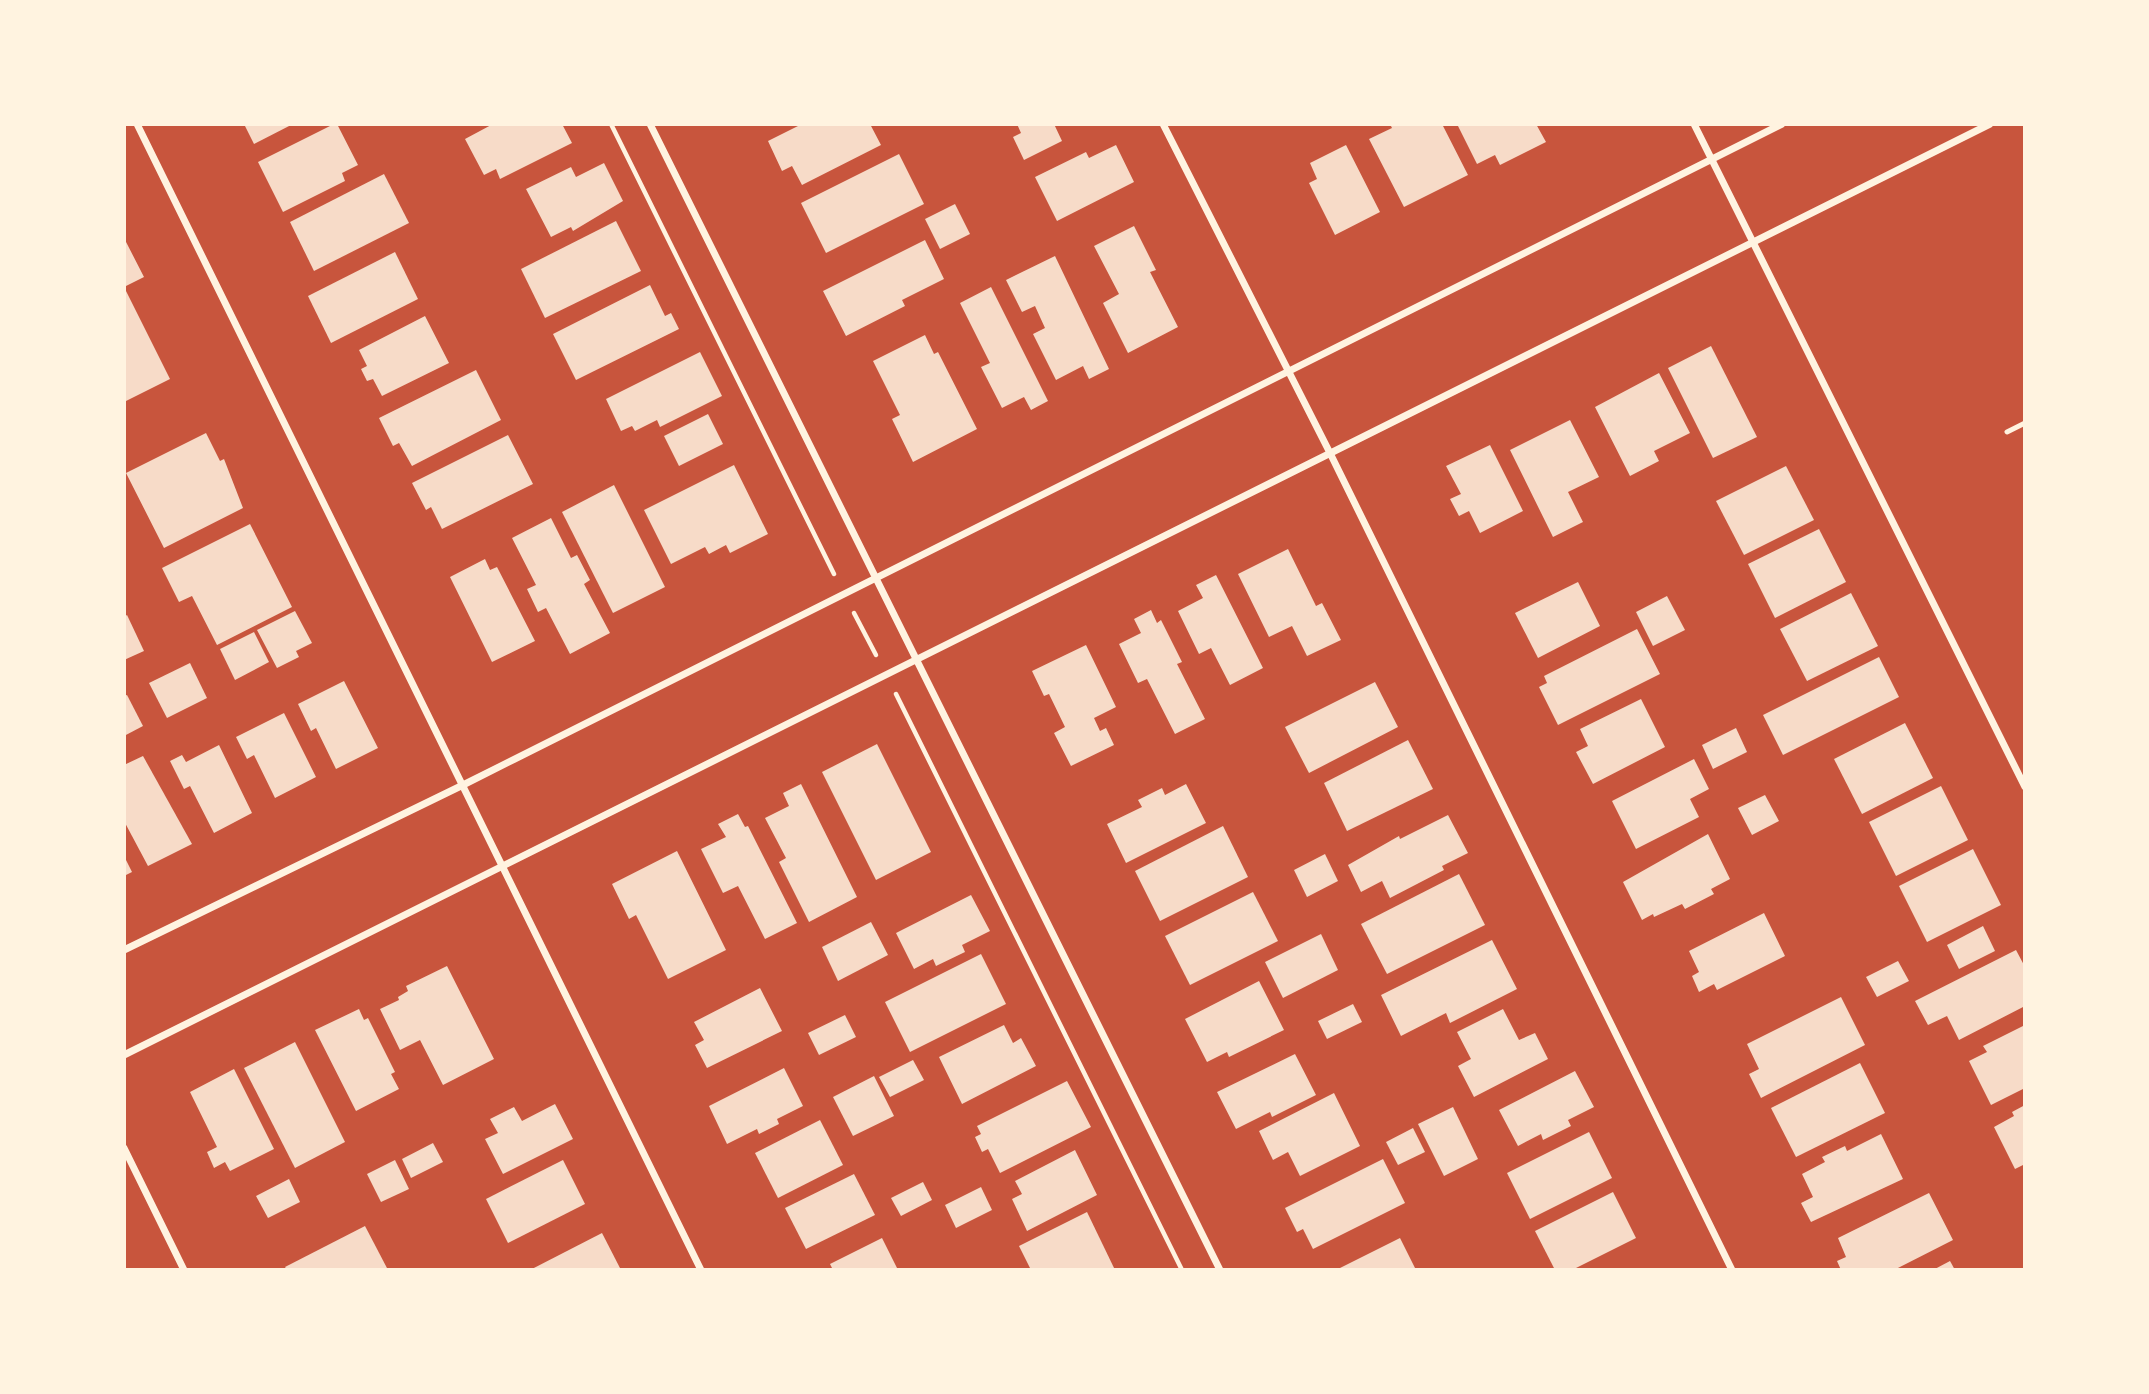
<svg xmlns="http://www.w3.org/2000/svg" width="2149" height="1394" font-family="Helvetica,sans-serif">
<style>
.building{fill:#f7dbc8}
.lines{fill:none;stroke-linecap:round;stroke-linejoin:round}
.path{stroke:#fff3e0;stroke-width:4.5}
.service{stroke:#fff3e0;stroke-width:5}
.minor{stroke:#fff3e0;stroke-width:7}
</style>
<rect width="100%" height="100%" fill="#c8553d"/>
<g class="building">
<path d="M244 124H293L254 144Z"/>
<path d="M334 124H337L358 165 342 173 345 181 283 212 258 162Z"/>
<path d="M493 124H562L572 143 500 179 496 169 484 175 465 139Z"/>
<path d="M802 124H870L881 145 802 185 792 166 782 171 768 141Z"/>
<path d="M1017 124H1054L1062 141 1024 160 1013 137 1021 133Z"/>
<path d="M1390 124H1442L1468 175 1404 207 1369 139 1392 128Z"/>
<path d="M1457 124H1536L1546 142 1500 165 1495 155 1477 164Z"/>
<path d="M1116 145 1134 182 1057 221 1035 177 1086 152 1089 158Z"/>
<path d="M1346 145 1380 212 1335 235 1309 183 1317 179 1310 163Z"/>
<path d="M899 154 924 204 826 253 801 203Z"/>
<path d="M604 163 623 201 573 231 571 227 551 237 526 189 571 167 576 177Z"/>
<path d="M384 174 409 223 314 271 290 222Z"/>
<path d="M955 204 970 234 940 249 925 219Z"/>
<path d="M616 221 641 271 545 318 521 269Z"/>
<path d="M1134 226 1156 270 1150 272 1178 327 1128 353 1103 303 1119 294 1094 246Z"/>
<path d="M124 238 144 277 124 287 170 379 124 402Z"/>
<path d="M925 240 944 279 902 300 905 306 846 336 823 291Z"/>
<path d="M395 252 418 299 331 343 308 296Z"/>
<path d="M1055 256 1109 369 1089 379 1083 366 1056 380 1033 334 1045 328 1035 306 1022 312 1006 280Z"/>
<path d="M650 285 665 316 671 313 679 329 576 380 553 334Z"/>
<path d="M991 287 1048 401 1031 410 1024 397 1002 408 981 367 990 363 960 303Z"/>
<path d="M425 316 449 363 382 396 373 379 367 381 361 369 367 366 359 350Z"/>
<path d="M925 335 934 354 938 352 977 429 913 462 892 419 900 415 873 361Z"/>
<path d="M1711 346 1757 437 1713 458 1668 368Z"/>
<path d="M700 352 722 396 660 427 657 420 635 431 632 426 621 431 606 399Z"/>
<path d="M476 370 501 420 412 466 399 443 393 446 379 418Z"/>
<path d="M1659 373 1690 433 1654 451 1659 461 1630 476 1595 407Z"/>
<path d="M708 414 723 444 679 466 664 436Z"/>
<path d="M1570 420 1599 477 1568 492 1583 522 1553 537 1510 450Z"/>
<path d="M206 433 220 461 224 459 243 508 164 548 126 473Z"/>
<path d="M508 435 533 484 442 529 431 507 426 510 412 483Z"/>
<path d="M1490 445 1523 511 1480 533 1469 511 1459 516 1450 499 1461 494 1446 466Z"/>
<path d="M734 465 768 534 730 553 726 545 709 554 705 547 671 564 644 510Z"/>
<path d="M1786 466 1814 520 1744 555 1716 501Z"/>
<path d="M614 485 665 587 613 613 562 512Z"/>
<path d="M551 518 571 558 577 555 590 580 584 584 610 633 570 654 546 608 538 612 527 589 536 585 512 538Z"/>
<path d="M250 524 292 607 217 645 192 596 179 602 162 568Z"/>
<path d="M1819 529 1846 582 1775 618 1748 564Z"/>
<path d="M1288 549 1316 606 1322 603 1341 640 1307 656 1292 626 1269 637 1238 574Z"/>
<path d="M485 559 490 570 497 567 535 641 492 662 450 577Z"/>
<path d="M1216 575 1263 668 1230 685 1211 648 1199 654 1178 611 1203 598 1196 585Z"/>
<path d="M1578 582 1600 626 1538 658 1515 613Z"/>
<path d="M1851 593 1878 646 1807 681 1780 629Z"/>
<path d="M1667 596 1685 630 1653 646 1636 612Z"/>
<path d="M1151 610 1157 623 1161 620 1182 662 1177 664 1205 719 1175 734 1147 679 1138 683 1119 644 1141 633 1134 619Z"/>
<path d="M295 611 312 643 296 651 299 657 277 668 257 630Z"/>
<path d="M127 615 144 651 124 660V617Z"/>
<path d="M1637 629 1660 674 1558 725 1539 687 1547 683 1544 676Z"/>
<path d="M254 632 269 662 235 680 220 649Z"/>
<path d="M1086 645 1116 707 1094 718 1100 731 1106 728 1114 745 1071 766 1054 733 1065 727 1049 694 1044 696 1032 671Z"/>
<path d="M1879 657 1899 697 1783 755 1763 715Z"/>
<path d="M190 663 207 698 167 718 149 683Z"/>
<path d="M344 681 378 748 336 769 316 728 311 731 298 704Z"/>
<path d="M1375 682 1398 727 1309 773 1285 727Z"/>
<path d="M127 695 143 726 124 736V696Z"/>
<path d="M1641 699 1665 747 1593 784 1576 752 1588 746 1580 729Z"/>
<path d="M284 713 316 777 275 798 254 755 247 759 236 737Z"/>
<path d="M1905 723 1933 778 1862 814 1834 759Z"/>
<path d="M1736 728 1747 752 1713 769 1702 745Z"/>
<path d="M1408 740 1433 789 1347 831 1324 783Z"/>
<path d="M877 744 931 852 876 880 822 772Z"/>
<path d="M219 745 252 813 214 833 190 786 184 789 170 761 182 755 186 762Z"/>
<path d="M143 756 192 844 148 866 124 821V765Z"/>
<path d="M1694 759 1709 789 1690 799 1699 817 1636 849 1612 801Z"/>
<path d="M801 784 857 897 809 922 779 862 786 858 765 818 789 806 783 793Z"/>
<path d="M1186 784 1206 823 1126 863 1107 824 1142 807 1138 800 1162 788 1165 795Z"/>
<path d="M1941 786 1968 840 1896 876 1869 822Z"/>
<path d="M1765 795 1779 821 1752 835 1738 808Z"/>
<path d="M738 814 745 827 748 826 797 923 765 939 738 886 723 893 701 849 726 837 718 824Z"/>
<path d="M1448 815 1468 853 1442 866 1444 870 1390 898 1382 881 1361 892 1348 865 1399 836 1400 839Z"/>
<path d="M1223 826 1248 877 1160 921 1135 871Z"/>
<path d="M1708 834 1730 879 1711 889 1714 894 1685 909 1682 904 1654 917 1653 914 1642 920 1623 882Z"/>
<path d="M1973 849 2001 905 1927 942 1899 886Z"/>
<path d="M677 851 726 950 668 979 636 915 629 919 612 884Z"/>
<path d="M1325 854 1338 881 1307 897 1294 870Z"/>
<path d="M124 856 132 872 124 876Z"/>
<path d="M1459 874 1485 925 1387 974 1361 924Z"/>
<path d="M1253 892 1278 941 1190 985 1165 936Z"/>
<path d="M971 895 990 931 962 945 965 952 936 966 933 959 914 969 896 933Z"/>
<path d="M1764 913 1785 956 1717 990 1714 984 1699 992 1692 976 1699 972 1689 951Z"/>
<path d="M871 922 888 955 838 981 822 947Z"/>
<path d="M1983 926 1995 951 1959 969 1947 945Z"/>
<path d="M1321 934 1338 970 1283 998 1265 962Z"/>
<path d="M1492 940 1517 989 1450 1023 1446 1013 1401 1036 1381 995Z"/>
<path d="M2016 950 2025 967V1006L1959 1040 1947 1016 1928 1025 1915 1001Z"/>
<path d="M981 954 1006 1004 910 1052 885 1002Z"/>
<path d="M1898 961 1909 981 1877 997 1866 977Z"/>
<path d="M447 966 494 1059 443 1085 420 1040 400 1050 380 1009 399 1000 398 997 408 991 406 986Z"/>
<path d="M1259 981 1284 1030 1229 1057 1227 1052 1207 1062 1185 1019Z"/>
<path d="M760 988 782 1031 707 1068 695 1045 704 1040 694 1022Z"/>
<path d="M1841 997 1865 1045 1761 1098 1749 1074 1759 1069 1747 1044Z"/>
<path d="M1353 1004 1362 1022 1327 1039 1318 1021Z"/>
<path d="M359 1009 364 1020 368 1018 395 1072 391 1074 399 1089 356 1111 315 1030Z"/>
<path d="M1503 1009 1519 1040 1535 1033 1548 1059 1474 1097 1458 1066 1471 1059 1457 1032Z"/>
<path d="M845 1015 856 1037 819 1055 808 1033Z"/>
<path d="M1004 1025 1013 1043 1021 1038 1036 1066 962 1104 939 1057Z"/>
<path d="M2025 1025V1088L1991 1105 1969 1061 1987 1052 1983 1046Z"/>
<path d="M295 1042 345 1142 295 1168 244 1068Z"/>
<path d="M1295 1054 1316 1095 1272 1117 1270 1112 1236 1129 1217 1092Z"/>
<path d="M913 1060 924 1080 890 1097 879 1077Z"/>
<path d="M1860 1063 1885 1113 1796 1157 1771 1108Z"/>
<path d="M784 1068 803 1106 777 1119 779 1124 759 1134 757 1129 727 1144 709 1106Z"/>
<path d="M234 1069 274 1149 230 1171 225 1162 214 1168 207 1152 217 1147 190 1092Z"/>
<path d="M1575 1071 1594 1107 1568 1120 1571 1126 1543 1140 1541 1134 1518 1146 1499 1110Z"/>
<path d="M874 1076 894 1116 853 1136 833 1097Z"/>
<path d="M1067 1081 1091 1127 1000 1173 988 1149 982 1152 975 1137 981 1134 977 1126Z"/>
<path d="M1334 1093 1360 1146 1300 1176 1288 1152 1273 1160 1259 1131Z"/>
<path d="M555 1104 573 1139 503 1174 485 1139 498 1133 490 1119 514 1107 522 1121Z"/>
<path d="M2025 1105V1164L2015 1169 1994 1127 2014 1116 2012 1112Z"/>
<path d="M1453 1107 1478 1159 1444 1176 1418 1124Z"/>
<path d="M820 1120 843 1165 778 1198 755 1153Z"/>
<path d="M1413 1128 1425 1152 1398 1165 1386 1142Z"/>
<path d="M1589 1132 1612 1178 1530 1219 1507 1173Z"/>
<path d="M1881 1134 1903 1179 1811 1222 1801 1203 1813 1197 1802 1174 1825 1162 1822 1157 1845 1146 1847 1151Z"/>
<path d="M433 1143 443 1162 411 1178 402 1159Z"/>
<path d="M1075 1150 1097 1195 1027 1231 1012 1199 1022 1194 1015 1181Z"/>
<path d="M1383 1159 1405 1203 1313 1249 1303 1229 1297 1232 1285 1208Z"/>
<path d="M395 1160 409 1189 381 1202 367 1174Z"/>
<path d="M563 1160 585 1204 508 1243 486 1199Z"/>
<path d="M854 1174 875 1215 806 1249 785 1208Z"/>
<path d="M289 1179 300 1202 268 1218 256 1196Z"/>
<path d="M923 1182 932 1200 901 1216 891 1198Z"/>
<path d="M981 1187 992 1210 956 1228 945 1205Z"/>
<path d="M1613 1192 1636 1238 1572 1270H1555L1535 1231Z"/>
<path d="M1929 1193 1953 1240 1894 1270H1841L1837 1261 1846 1257 1838 1238Z"/>
<path d="M1087 1212 1115 1270H1031L1019 1246Z"/>
<path d="M365 1226 388 1270H287L285 1267Z"/>
<path d="M602 1233 621 1270H530Z"/>
<path d="M882 1238 898 1270H833L830 1264Z"/>
<path d="M1400 1238 1416 1270H1336Z"/>
<path d="M1950 1261 1955 1270H1933Z"/>
</g>
<g class="lines">
<g class="path">
<path d="M611 124 834 574"/>
<path d="M854 613 876 655"/>
<path d="M896 694 1182 1270"/>
</g>
<path class="service" d="M2007 432 2025 423"/>
<g class="minor">
<path d="M137 124 701 1270"/>
<path d="M650 124 1220 1270"/>
<path d="M1163 124 1330 453 1732 1270"/>
<path d="M1694 124 2025 787"/>
<path d="M124 950 461 786 1782 124"/>
<path d="M124 1055 1990 124"/>
<path d="M124 1148 184 1270"/>
</g>
</g>
<rect width="2149" height="1394" fill="none" stroke="#fff3e0" stroke-width="252"/>
</svg>
